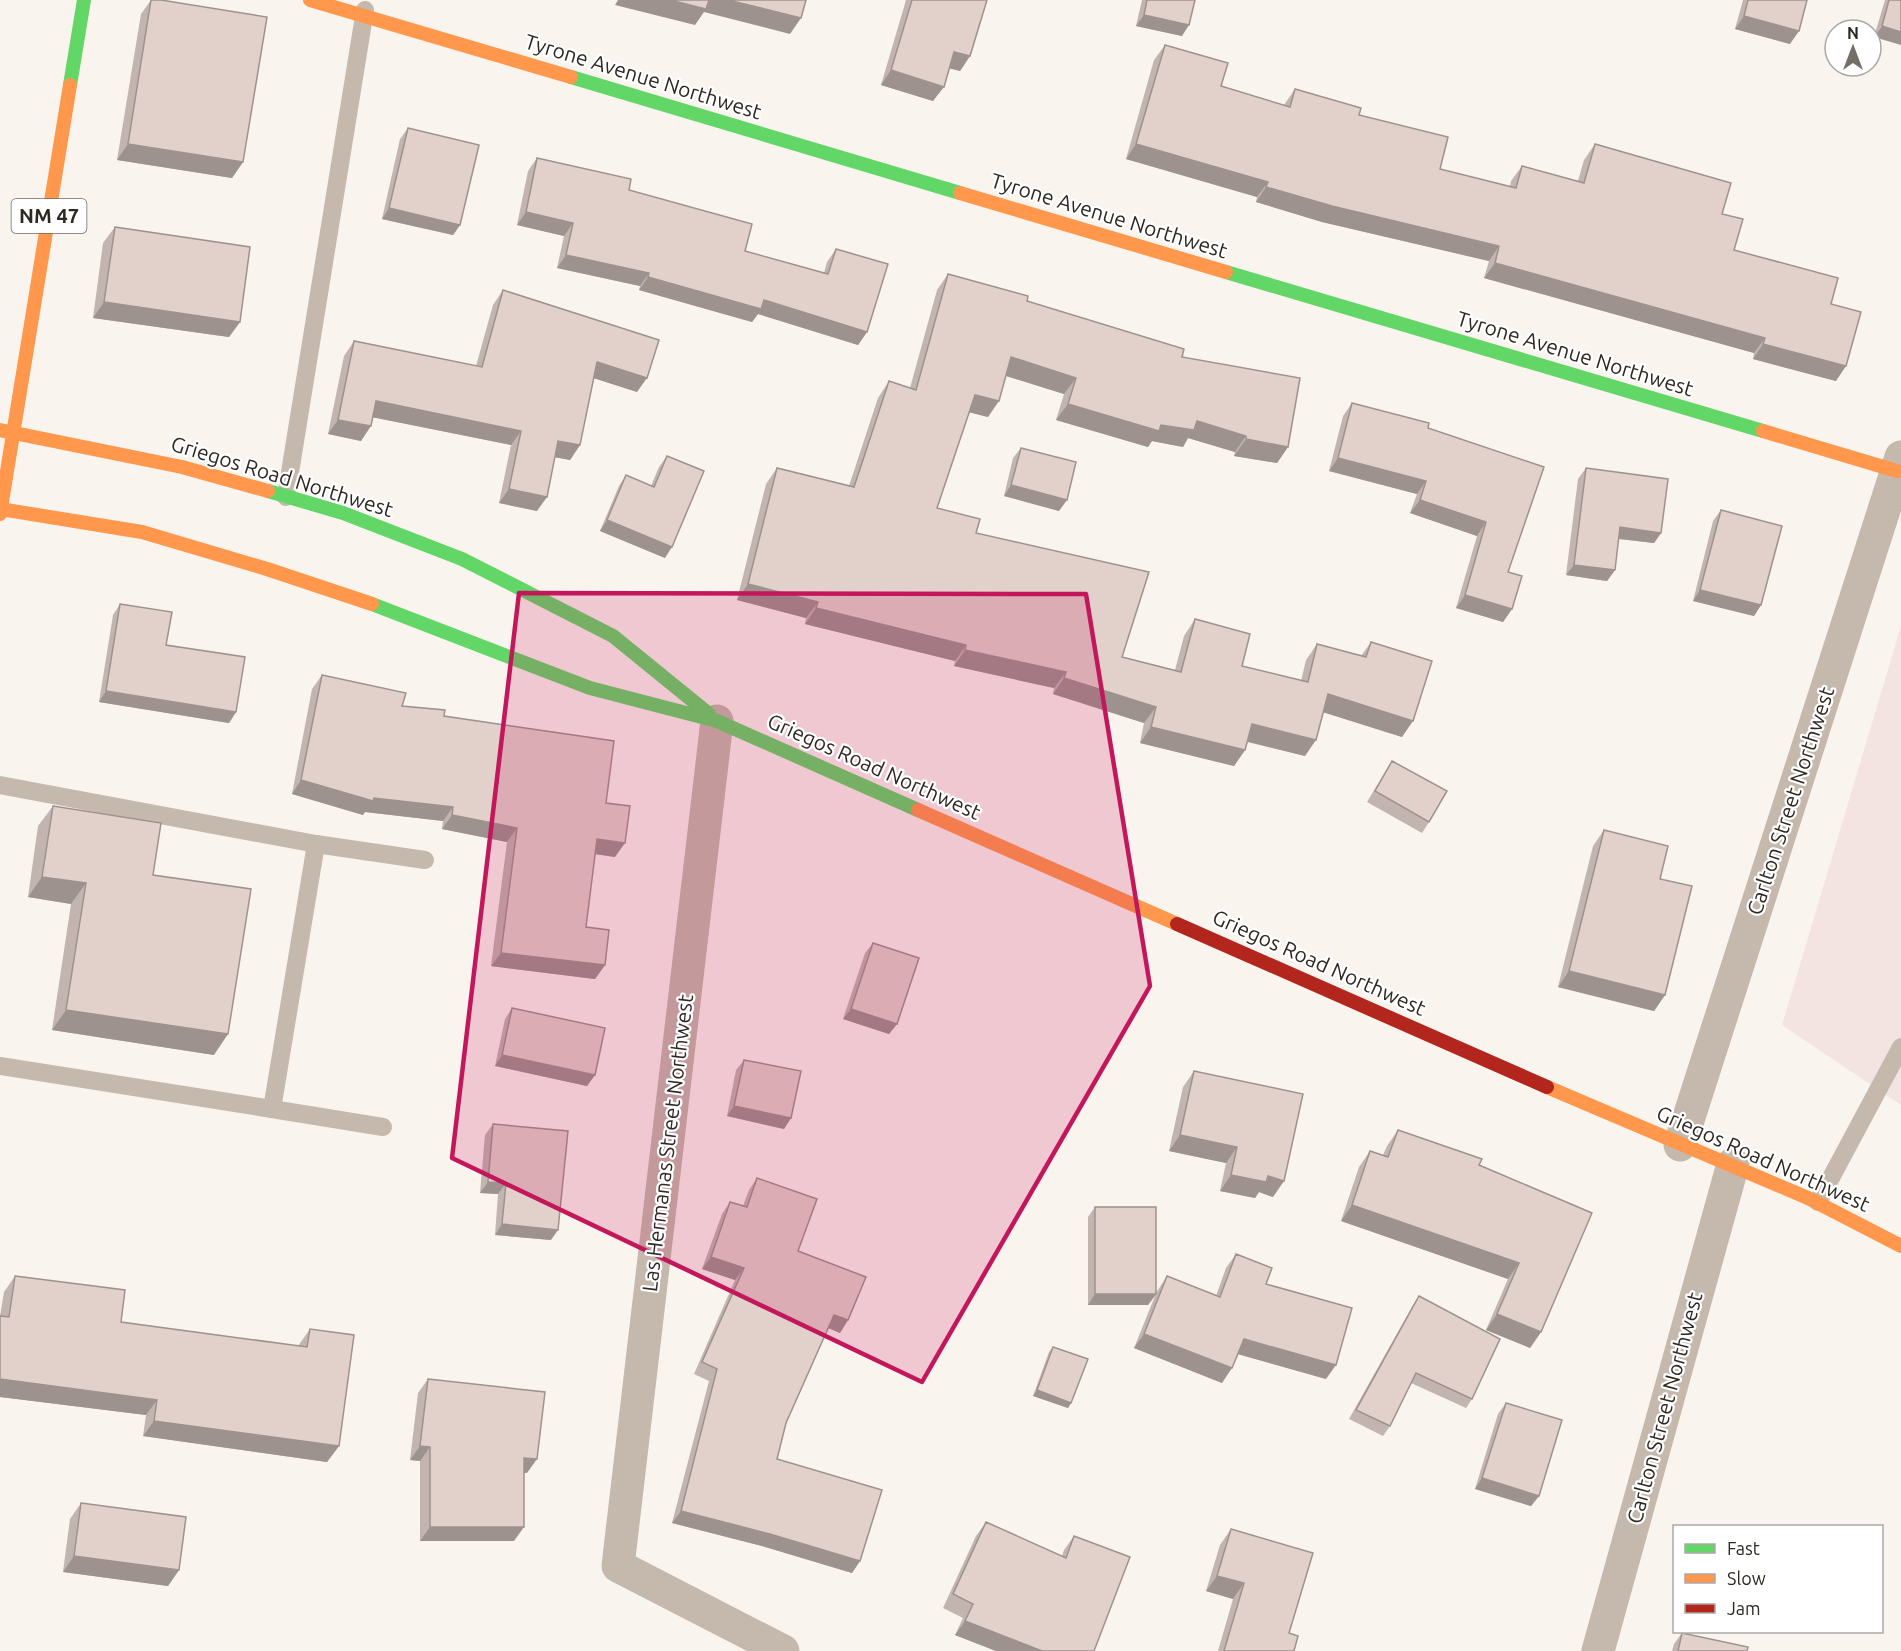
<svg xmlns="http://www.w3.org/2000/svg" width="1901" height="1651" font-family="Ubuntu,sans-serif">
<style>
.industrial{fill:#f3e4e1}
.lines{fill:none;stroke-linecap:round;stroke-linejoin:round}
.lane{stroke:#c4b9ac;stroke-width:18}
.street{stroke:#c4b9ac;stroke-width:33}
.fast{stroke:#63d668;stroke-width:14}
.slow{stroke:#ff974d;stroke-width:14}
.jam{stroke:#b3261e;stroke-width:14}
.wall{fill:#c2b4af}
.shaded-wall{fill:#9e928e}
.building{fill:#e2d1cb;stroke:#9e928e;stroke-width:1.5}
.marked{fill:#c2185b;fill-opacity:0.2;stroke:#c2185b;stroke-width:4.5;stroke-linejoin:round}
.labels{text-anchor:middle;stroke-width:4.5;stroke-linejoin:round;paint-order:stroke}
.shield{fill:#fff;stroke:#6d6864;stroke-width:1.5}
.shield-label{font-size:20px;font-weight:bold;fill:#2e2822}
.street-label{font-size:21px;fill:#2e2822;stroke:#fff}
</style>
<rect width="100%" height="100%" fill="#faf4ef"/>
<path class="industrial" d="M1901 626V1105L1782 1025Z"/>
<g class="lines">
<g class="lane">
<path d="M286 497 365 10"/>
<path d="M0 785 316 844 272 1109 0 1066"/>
<path d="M316 844 425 860"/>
<path d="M272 1109 383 1127"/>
<path d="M1818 1202 1901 1047"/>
</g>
<g class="street">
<path d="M717 721 618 1566 783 1651"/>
<path d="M1680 1145 1901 457"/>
<path d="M1598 1651 1733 1164"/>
</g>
<g class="fast">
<path d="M571 77 960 193"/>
<path d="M70 85 84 0"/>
<path d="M1226 272 1763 431"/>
<path d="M268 491 343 513 462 559 613 636 709 714"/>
<path d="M372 604 590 688 717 721 918 810"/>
</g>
<g class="slow">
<path d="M310 0 571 77"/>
<path d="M960 193 1226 272"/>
<path d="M0 430 182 467 268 491"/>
<path d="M1763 431 1897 471"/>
<path d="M0 509 142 532 267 569 372 604"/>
<path d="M0 514 70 85"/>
<path d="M918 810 1177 924"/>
<path d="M1547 1087 1808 1198 1901 1246"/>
</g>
<path class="jam" d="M1177 924 1547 1087"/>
</g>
<g class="wall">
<path d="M151 0H161L243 162 232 178 117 160 141 14Z"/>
<path d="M906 0H987L970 56 960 71 949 68 933 101 881 85Z"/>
<path d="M1142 0H1195L1182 36 1136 26Z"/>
<path d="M1743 0H1807L1790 44 1735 29Z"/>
<path d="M1885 0H1901L1874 37Z"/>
<path d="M1165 45 1221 86 1284 105 1295 89 1359 115 1440 169 1510 186 1511 181 1522 166 1578 181 1584 160 1595 144 1722 214 1734 250 1831 304 1836 381 1753 359 1754 353 1484 278 1489 261 1322 222 1256 202 1257 197 1126 159 1154 60Z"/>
<path d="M408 128 460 225 453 235 382 219 400 139Z"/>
<path d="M537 158 629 190 745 251 824 273 827 262 836 249 867 332 858 345 758 314 752 322 639 290 640 286 557 268 564 236 517 225 528 171Z"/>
<path d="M115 227 240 322 229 337 93 318 103 243Z"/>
<path d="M948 274 1027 301 1182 357 1288 447 1277 463 1234 456 1235 452 1188 438 1183 447 1152 441 1148 447 1056 420 1064 394 1006 376 988 417 969 412 937 508 976 533 1122 657 1175 670 1184 636 1195 619 1242 666 1301 681 1306 660 1317 644 1361 656 1371 642 1402 737 1323 712 1305 756 1247 742 1245 750 1234 766 1140 743 1144 723 1053 694 1054 688 954 666 955 661 805 624 806 618 737 600 766 484 777 468 849 486 878 398 889 381 910 388 937 290Z"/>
<path d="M503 290 637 392 594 378 580 445 570 460 555 457 537 511 499 503 511 445 373 417 361 441 328 434 344 356 354 341 476 366 493 305Z"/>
<path d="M1352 403 1544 467 1508 572 1512 609 1503 622 1456 608 1477 536 1410 513 1417 494 1329 471 1343 416Z"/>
<path d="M1021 448 1059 511 1004 496 1013 458Z"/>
<path d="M667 456 665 558 600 531 619 486 626 475 651 486 659 467Z"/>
<path d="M1586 468 1661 533 1654 543 1618 539 1615 570 1607 581 1566 575 1578 479Z"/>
<path d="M1721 510 1761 605 1754 616 1693 601 1713 521Z"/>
<path d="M120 604 166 645 236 712 229 723 99 702 113 615Z"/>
<path d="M322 675 402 706 444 716 606 803 615 857 595 854 586 927 605 965 595 979 491 966 507 842 442 829 443 821 365 812 363 815 292 794 312 689Z"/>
<path d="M1392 761 1429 822 1422 833 1367 802 1385 772Z"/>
<path d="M53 806 153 875 214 1055 52 1030 71 904 28 897 38 826Z"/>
<path d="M1604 830 1660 879 1665 995 1654 1011 1558 987 1593 846Z"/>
<path d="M873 943 897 1024 889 1034 843 1019 865 953Z"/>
<path d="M512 1008 595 1075 587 1086 495 1066 505 1019Z"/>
<path d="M744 1060 791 1118 784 1129 727 1116 736 1070Z"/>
<path d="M1194 1071 1273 1197 1259 1192 1255 1198 1220 1191 1226 1163 1169 1151 1183 1087Z"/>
<path d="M493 1124 551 1240 495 1235 498 1194 480 1193 485 1135Z"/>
<path d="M1398 1130 1592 1213 1541 1332 1530 1348 1486 1330 1508 1279 1341 1221 1359 1167 1370 1151 1383 1155 1387 1146Z"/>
<path d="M757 1178 798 1251 848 1320 840 1333 828 1328 786 1423 777 1459 860 1561 852 1573 762 1546 672 1523 709 1381 694 1374 735 1280 702 1269 722 1214 730 1202 743 1206 749 1190Z"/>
<path d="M1095 1207 1156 1293 1167 1276 1216 1296 1226 1268 1236 1254 1266 1284 1326 1379 1238 1354 1222 1383 1134 1348 1155 1296 1148 1305H1088V1217Z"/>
<path d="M15 1276 121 1322 298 1346 310 1329 339 1446 327 1462 143 1436 146 1415 0 1397V1316L4 1292Z"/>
<path d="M1419 1296 1472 1399 1466 1408 1411 1383 1390 1426 1383 1436 1349 1419 1413 1305Z"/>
<path d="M1053 1347 1071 1403 1068 1408 1033 1396 1049 1352Z"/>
<path d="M428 1379 527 1473H524L514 1541H420V1461L410 1460 418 1393Z"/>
<path d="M1506 1403 1539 1496 1531 1506 1475 1489 1498 1414Z"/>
<path d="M81 1503 179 1570 168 1586 63 1572 70 1519Z"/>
<path d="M986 1522 1062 1556 1064 1550 1074 1536 1094 1651H996L955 1635 963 1618 943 1608 976 1536Z"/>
<path d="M1231 1529 1289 1633 1294 1651H1218L1233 1599 1206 1591 1220 1545Z"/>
<path d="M1682 1633 1747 1651H1672L1674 1644Z"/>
</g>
<g class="shaded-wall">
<path d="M618 0H728L801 18 790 34 704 12 695 25 615 5Z"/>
<path d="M1144 15 1189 25 1182 36 1136 26Z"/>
<path d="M1744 16 1799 31 1790 44 1735 29Z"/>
<path d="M1882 26 1901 32V45L1874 37Z"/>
<path d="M954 52 970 56 960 71 944 67Z"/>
<path d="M891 70 944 87 933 101 881 85Z"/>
<path d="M128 144 243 162 232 178 117 160Z"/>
<path d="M1136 144 1268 182 1257 197 1126 159Z"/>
<path d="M1266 187 1499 246 1489 261 1322 222 1256 202Z"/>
<path d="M389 208 460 225 453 235 382 219Z"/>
<path d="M526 212 573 223 564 236 517 225Z"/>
<path d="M566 255 649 273 640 286 557 268Z"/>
<path d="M1495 263 1765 338 1754 353 1484 278Z"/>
<path d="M648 277 764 300 867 332 858 345 758 314 752 322 639 290Z"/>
<path d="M104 302 240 322 229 337 93 318Z"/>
<path d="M1763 344 1846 366 1836 381 1753 359Z"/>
<path d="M1011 357 1076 378 1064 394 1000 374Z"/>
<path d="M597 362 647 378 637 392 587 376Z"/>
<path d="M975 395 999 401 988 417 964 411Z"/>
<path d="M376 401 521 431 511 445 366 416Z"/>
<path d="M1068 404 1161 425 1197 421 1246 436 1235 452 1188 438 1183 447 1152 441 1148 447 1056 420Z"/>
<path d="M338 420 371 426 361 441 328 434Z"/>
<path d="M1246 439 1288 447 1277 463 1234 456Z"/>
<path d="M558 441 580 445 570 460 548 456Z"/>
<path d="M1338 458 1426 481 1417 494 1329 471Z"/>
<path d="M1011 485 1067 500 1059 511 1004 496Z"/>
<path d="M509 489 547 497 537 511 499 503Z"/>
<path d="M1420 500 1486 522 1477 536 1410 513Z"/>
<path d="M607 520 672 547 665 558 600 531Z"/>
<path d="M1620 527 1661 533 1654 543 1612 538Z"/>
<path d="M1574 565 1615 570 1607 581 1566 575Z"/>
<path d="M748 584 818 602 806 618 737 600Z"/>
<path d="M1700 590 1761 605 1754 616 1693 601Z"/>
<path d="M1465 595 1512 609 1503 622 1456 608Z"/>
<path d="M816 608 966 645 955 661 805 624Z"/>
<path d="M965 650 1066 672 1054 688 954 666Z"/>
<path d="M1064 678 1156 707 1144 723 1053 694Z"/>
<path d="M106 691 236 712 229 723 99 702Z"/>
<path d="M1328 694 1413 721 1402 737 1316 710Z"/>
<path d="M1252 724 1316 740 1305 756 1241 740Z"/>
<path d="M1151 727 1245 750 1234 766 1140 743Z"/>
<path d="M301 780 374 798 453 807 443 821 365 812 363 815 292 794Z"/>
<path d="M452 815 517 828 507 842 442 829Z"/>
<path d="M597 839 625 843 615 857 588 853Z"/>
<path d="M42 877 86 883 71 904 28 897Z"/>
<path d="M501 953 605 965 595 979 491 966Z"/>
<path d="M1569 971 1665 995 1654 1011 1558 987Z"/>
<path d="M851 1009 897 1024 889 1034 843 1019Z"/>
<path d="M66 1010 228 1034 214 1055 52 1030Z"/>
<path d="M502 1055 595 1075 587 1086 495 1066Z"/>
<path d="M734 1106 791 1118 784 1129 727 1116Z"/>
<path d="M1180 1135 1237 1147 1226 1163 1169 1151Z"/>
<path d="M1231 1175 1268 1176 1284 1181 1273 1197 1259 1192 1255 1198 1220 1191Z"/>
<path d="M488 1182 506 1183 498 1194 480 1193Z"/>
<path d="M1352 1205 1519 1263 1508 1279 1341 1221Z"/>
<path d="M502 1224 558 1230 551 1240 495 1235Z"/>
<path d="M711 1257 744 1268 735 1280 702 1269Z"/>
<path d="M1095 1294H1156L1148 1305H1088Z"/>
<path d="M1497 1314 1541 1332 1530 1348 1486 1330Z"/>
<path d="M834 1315 848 1320 840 1333 826 1327Z"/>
<path d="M1144 1334 1232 1368 1222 1383 1134 1348Z"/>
<path d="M1244 1339 1336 1365 1326 1379 1234 1353Z"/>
<path d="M0 1379 157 1400 146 1415 0 1397Z"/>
<path d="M1037 1390 1071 1403 1068 1408 1033 1396Z"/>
<path d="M154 1421 339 1446 327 1462 143 1436Z"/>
<path d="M420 1446 430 1447 420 1461 410 1460Z"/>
<path d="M524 1458 537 1459 527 1473 514 1472Z"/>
<path d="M1482 1478 1539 1496 1531 1506 1475 1489Z"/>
<path d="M681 1511 770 1534 860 1561 852 1573 762 1546 672 1523Z"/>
<path d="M430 1527H524L514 1541H420Z"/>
<path d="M74 1556 179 1570 168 1586 63 1572Z"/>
<path d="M1217 1576 1244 1583 1233 1599 1206 1591Z"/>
<path d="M965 1621 1042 1651H996L955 1635Z"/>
</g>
<g class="building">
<path d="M151 0H161L267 17 243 162 128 144Z"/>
<path d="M670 0H709L706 9Z"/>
<path d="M728 0H806L801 18Z"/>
<path d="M912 0H987L970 56 954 52 944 87 891 70Z"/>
<path d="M1147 0H1195L1189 25 1144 15Z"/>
<path d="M1748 0H1807L1799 31 1744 16Z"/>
<path d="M1889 0H1901V32L1882 26Z"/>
<path d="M1165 45 1228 63 1221 86 1290 107 1295 89 1361 108 1359 115 1448 137 1440 169 1516 188 1522 166 1584 183 1595 144 1731 183 1722 214 1743 219 1734 250 1838 278 1831 304 1861 312 1846 366 1763 344 1765 338 1495 263 1499 246 1332 206 1266 187 1268 182 1136 144Z"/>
<path d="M408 128 479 145 460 225 389 208Z"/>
<path d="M537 158 631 179 629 190 752 224 745 251 828 274 836 249 888 264 867 332 764 300 761 309 648 277 649 273 566 255 573 223 526 212Z"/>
<path d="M115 227 250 247 240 322 104 302Z"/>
<path d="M948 274 1028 296 1027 301 1184 349 1182 357 1300 378 1288 447 1246 439V436L1197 421 1194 430 1161 425 1159 431 1068 404 1076 378 1011 357 999 401 975 395 937 508 980 519 976 533 1149 572 1122 657 1181 672 1195 619 1250 634 1242 666 1308 682 1317 644 1366 657 1371 642 1432 661 1413 721 1328 694 1316 740 1252 724 1245 750 1151 727 1156 707 1064 678 1066 672 965 650 966 645 816 608 818 602 748 584 777 468 854 487 889 381 916 390Z"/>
<path d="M503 290 659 340 647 378 597 362 580 445 558 441 547 497 509 489 521 431 376 401 371 426 338 420 354 341 482 367Z"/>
<path d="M1352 403 1429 423 1428 428 1544 467 1508 572 1522 576 1512 609 1465 595 1486 522 1420 500 1426 481 1338 458Z"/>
<path d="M1021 448 1076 462 1067 500 1011 485Z"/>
<path d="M667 456 704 471 672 547 607 520 626 475 654 487Z"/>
<path d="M1586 468 1668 479 1661 533 1620 527 1615 570 1574 565Z"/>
<path d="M1721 510 1782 526 1761 605 1700 590Z"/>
<path d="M120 604 172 612 166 645 245 657 236 712 106 691Z"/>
<path d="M322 675 406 693 402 706 445 710 444 716 614 741 606 803 630 806 625 843 597 839 586 927 609 930 605 965 501 953 517 828 452 815 453 807 374 798 373 801 301 780Z"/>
<path d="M1392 761 1447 791 1429 822 1375 791Z"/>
<path d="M53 806 161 823 153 875 251 889 228 1034 66 1010 86 883 42 877Z"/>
<path d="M1604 830 1668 846 1660 879 1692 886 1665 995 1569 971Z"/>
<path d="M873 943 919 958 897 1024 851 1009Z"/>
<path d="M512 1008 605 1028 595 1075 502 1055Z"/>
<path d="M744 1060 801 1071 791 1118 734 1106Z"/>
<path d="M1194 1071 1303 1094 1284 1181 1268 1176 1266 1182 1231 1175 1237 1147 1180 1135Z"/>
<path d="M493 1124 568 1131 558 1230 502 1224 506 1183 488 1182Z"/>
<path d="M1398 1130 1482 1159 1479 1165 1592 1213 1541 1332 1497 1314 1519 1263 1352 1205 1370 1151 1388 1157Z"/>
<path d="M757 1178 817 1199 798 1251 866 1277 848 1320 834 1315 786 1423 777 1459 882 1490 860 1561 770 1534 681 1511 717 1369 702 1362 744 1268 711 1257 730 1202 747 1207Z"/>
<rect x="1095" y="1207" width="61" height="87"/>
<path d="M1236 1254 1272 1268 1266 1284 1352 1308 1336 1365 1244 1339 1232 1368 1144 1334 1167 1276 1220 1297Z"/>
<path d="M15 1276 125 1290 121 1322 307 1347 310 1329 354 1335 339 1446 154 1421 157 1400 0 1379V1316L9 1317Z"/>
<path d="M1419 1296 1500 1339 1472 1399 1416 1373 1390 1426 1356 1410Z"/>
<path d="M1053 1347 1088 1359 1071 1403 1037 1390Z"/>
<path d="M428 1379 545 1392 537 1459 524 1458V1527H430V1447L420 1446Z"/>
<path d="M1506 1403 1562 1420 1539 1496 1482 1478Z"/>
<path d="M81 1503 186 1517 179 1570 74 1556Z"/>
<path d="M986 1522 1066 1558 1074 1536 1130 1557 1094 1651H1042L965 1621 973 1604 953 1594Z"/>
<path d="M1231 1529 1313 1553 1289 1633 1298 1636 1294 1651H1224L1244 1583 1217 1576Z"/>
<path d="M1682 1633 1748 1647 1747 1651H1678Z"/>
</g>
<path class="marked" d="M519 593 1086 594 1150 986 922 1382 452 1158Z"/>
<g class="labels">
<rect class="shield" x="11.5" y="199" width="75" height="34" rx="4.5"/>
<g class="shield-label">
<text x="49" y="223">NM 47</text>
</g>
<g class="street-label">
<text transform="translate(643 77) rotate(17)" y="7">Tyrone Avenue Northwest</text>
<text transform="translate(1109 216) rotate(17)" y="7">Tyrone Avenue Northwest</text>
<text transform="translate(1575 354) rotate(17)" y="7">Tyrone Avenue Northwest</text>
<text transform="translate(282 477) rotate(17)" y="7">Griegos Road Northwest</text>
<text transform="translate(874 767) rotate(24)" y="7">Griegos Road Northwest</text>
<text transform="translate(1791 801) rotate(-72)" y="7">Carlton Street Northwest</text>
<text transform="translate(1319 963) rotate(24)" y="7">Griegos Road Northwest</text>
<text transform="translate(668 1143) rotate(-83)" y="7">Las Hermanas Street Northwest</text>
<text transform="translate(1763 1159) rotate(24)" y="7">Griegos Road Northwest</text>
<text transform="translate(1665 1408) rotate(-75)" y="7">Carlton Street Northwest</text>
</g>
</g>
<rect x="1673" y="1525" width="210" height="108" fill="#ffffff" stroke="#aba9a7" stroke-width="1.5"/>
<rect x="1685" y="1544" width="30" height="9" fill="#63d668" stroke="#aba9a7" stroke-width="1.5"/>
<text x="1727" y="1555" font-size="18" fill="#2e2822">Fast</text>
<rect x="1685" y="1574" width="30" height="9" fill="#ff974d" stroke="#aba9a7" stroke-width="1.5"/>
<text x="1727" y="1585" font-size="18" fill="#2e2822">Slow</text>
<rect x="1685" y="1604" width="30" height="9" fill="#b3261e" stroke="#aba9a7" stroke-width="1.5"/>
<text x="1727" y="1615" font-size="18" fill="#2e2822">Jam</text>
<g transform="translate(1853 48)"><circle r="28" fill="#ffffff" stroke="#aba9a7" stroke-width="1.5"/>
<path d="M0-4.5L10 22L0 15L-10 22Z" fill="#756f6a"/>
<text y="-9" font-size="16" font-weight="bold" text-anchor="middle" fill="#2e2822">N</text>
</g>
</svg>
